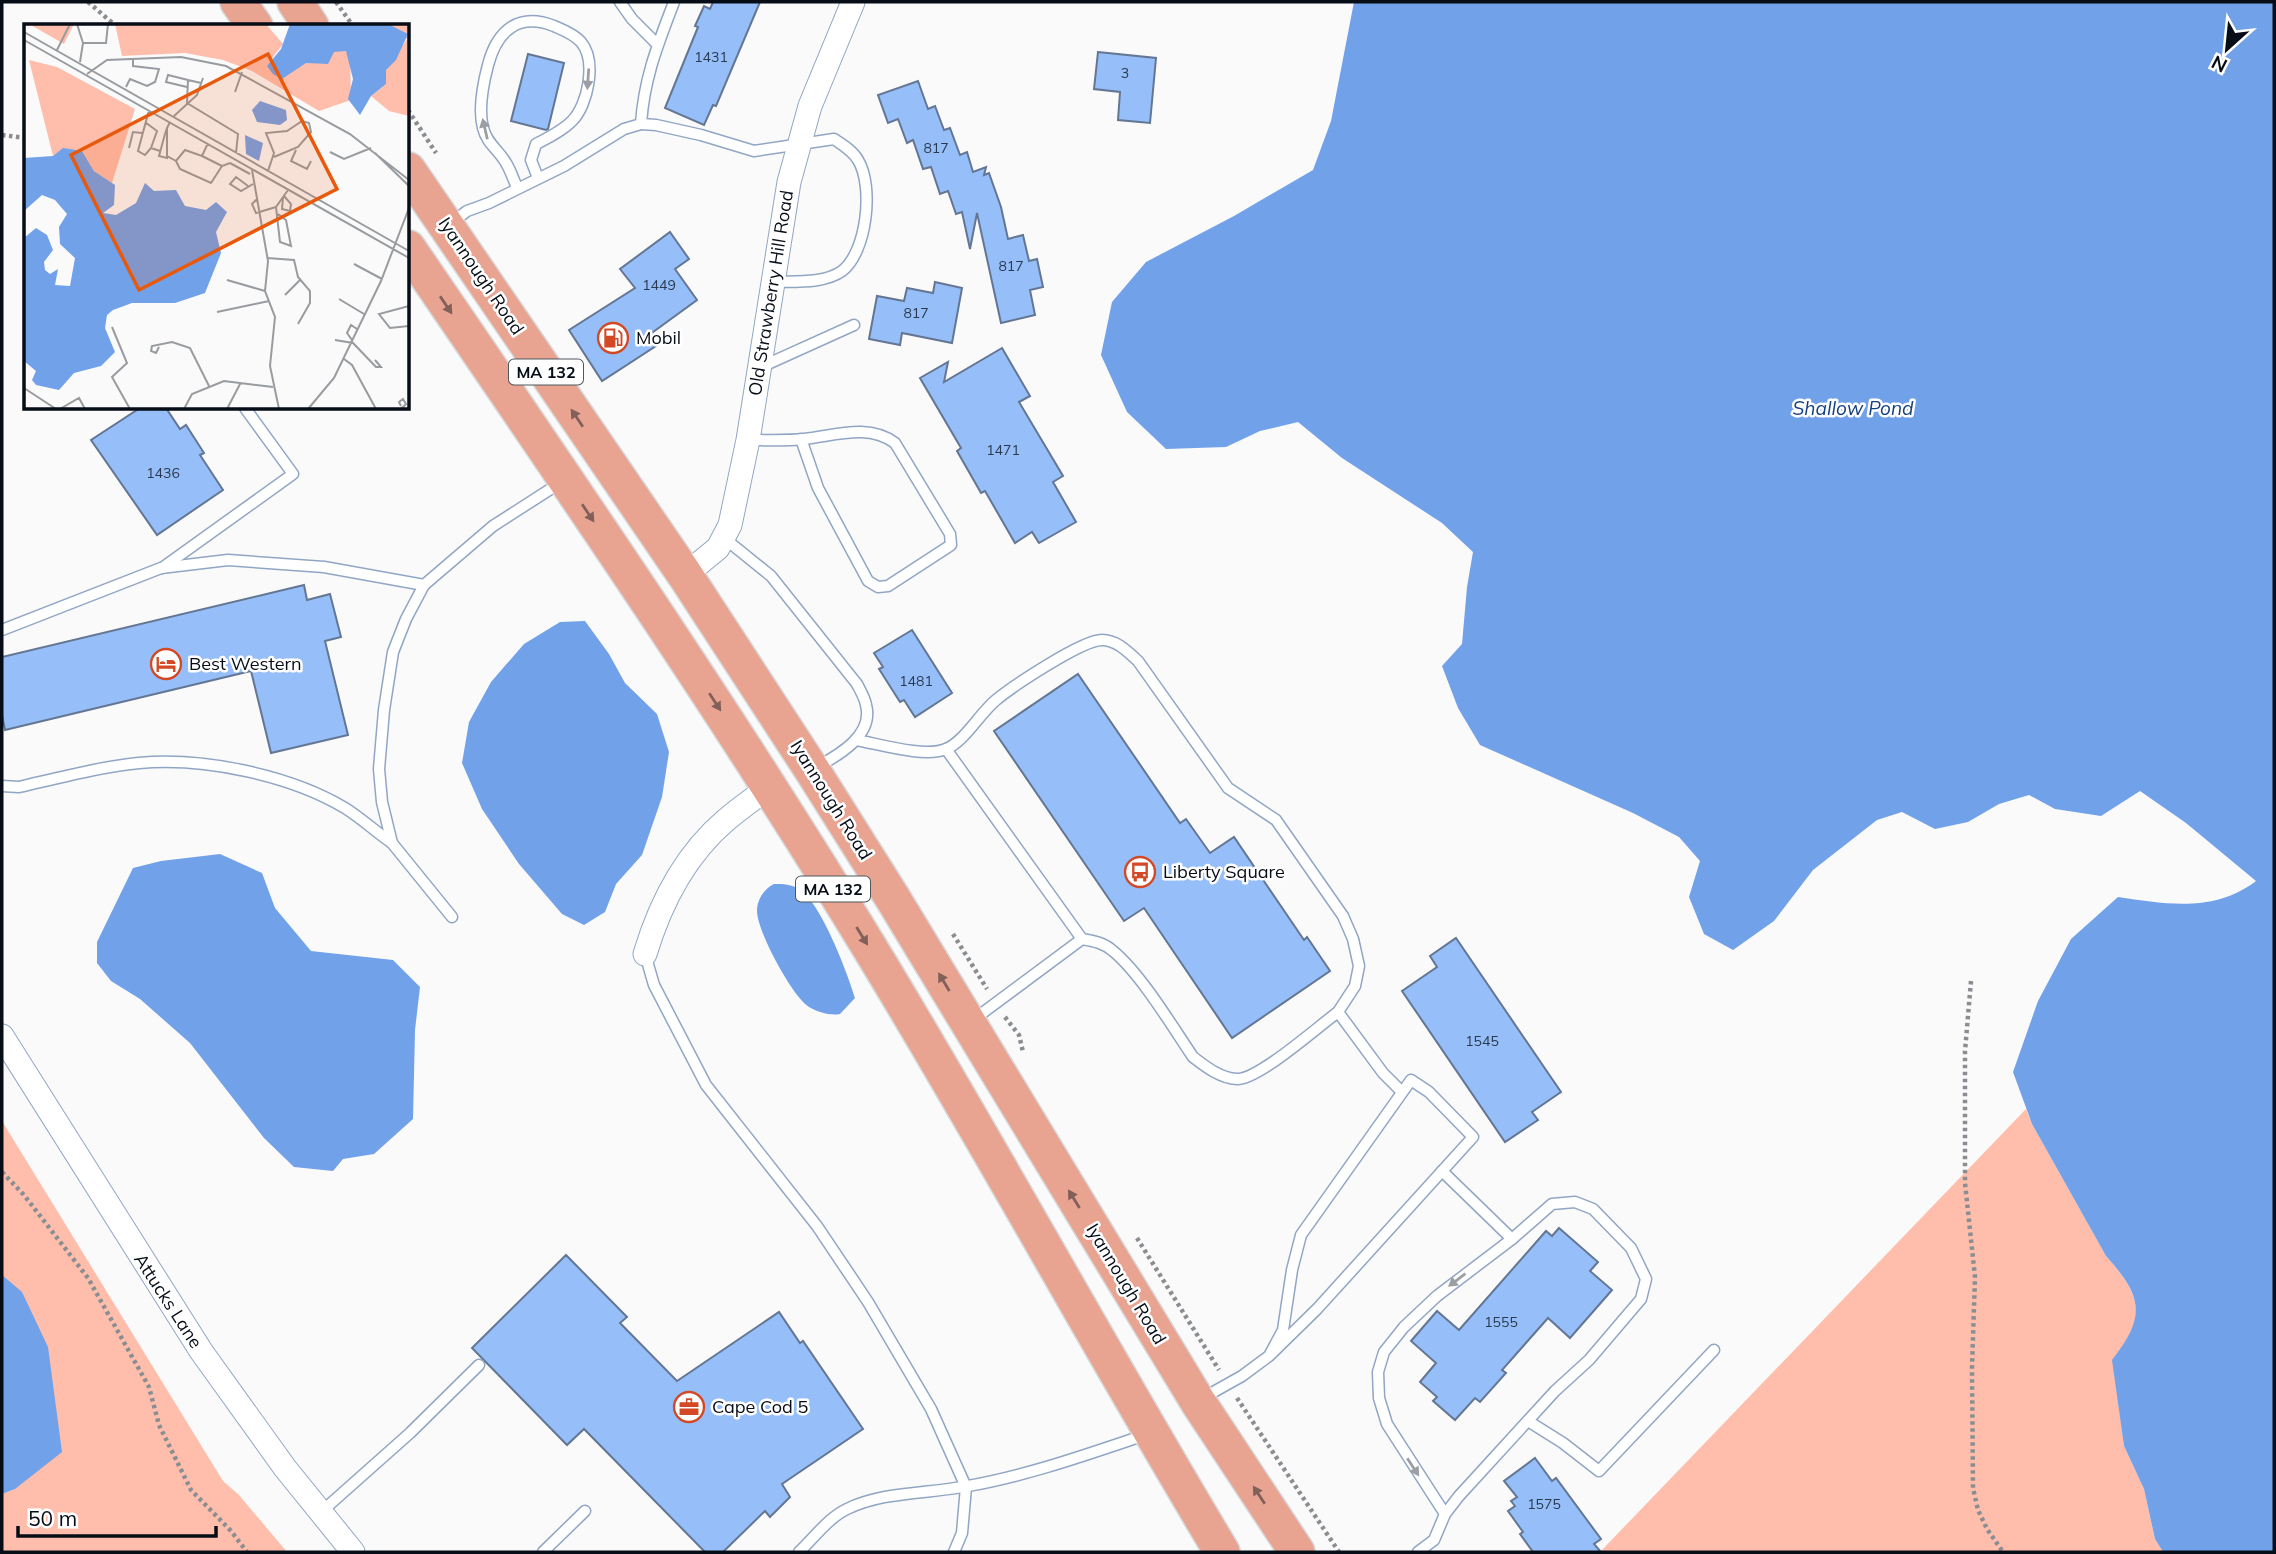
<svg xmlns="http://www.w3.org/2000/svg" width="2276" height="1554" font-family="Mulish,sans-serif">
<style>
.green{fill:#ffbeac}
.water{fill:#71a1e8}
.building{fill:#96bef8;stroke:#637693;stroke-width:2}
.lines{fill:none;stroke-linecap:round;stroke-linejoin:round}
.lane-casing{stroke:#91a6c4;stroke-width:13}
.street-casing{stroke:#91a6c4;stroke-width:25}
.primary-casing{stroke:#d7d8da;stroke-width:38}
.path{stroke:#8a8e92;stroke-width:4.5;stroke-dasharray:3.5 3.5;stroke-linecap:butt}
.lane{stroke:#fff;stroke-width:10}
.street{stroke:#fff;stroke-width:23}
.primary{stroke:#e8a391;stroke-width:35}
.oneway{fill:#9b9ea2}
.oneway2{fill:#82605a}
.labels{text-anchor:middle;stroke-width:5;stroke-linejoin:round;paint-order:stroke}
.number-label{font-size:14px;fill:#2a394f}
.shield{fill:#fff;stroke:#51565d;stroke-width:2}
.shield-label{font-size:16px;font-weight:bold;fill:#060d17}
.street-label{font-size:18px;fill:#060d17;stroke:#fff}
.poi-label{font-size:18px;fill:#060d17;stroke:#fff;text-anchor:start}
.water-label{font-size:19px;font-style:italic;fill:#13407f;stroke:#fff}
.inset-road{fill:none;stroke:#989b9f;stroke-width:2}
.view{fill:#e8590c;fill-opacity:0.15;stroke:#e8590c;stroke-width:3.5}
.inset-edge{fill:none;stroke:#060d17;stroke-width:3.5}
</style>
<rect width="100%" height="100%" fill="#fafafa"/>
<g class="green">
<path d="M2026 1109 2032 1124 2106 1256C2142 1297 2147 1316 2113 1360L2124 1446 2144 1489 2155 1539 2163 1552H1600Z"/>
<path d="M2 1121 223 1481 239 1495 287 1552H2V1494L15 1489 2 1321Z"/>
</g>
<g class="water">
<path d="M1354 2H2274V1552H2163L2155 1539 2144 1489 2124 1446 2112 1360C2147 1316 2142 1296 2106 1256L2032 1124 2013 1072 2038 1001 2071 939 2118 897C2166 904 2214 913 2256 881L2186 823 2140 791 2101 816 2055 809 2029 795 1999 804 1968 822 1935 829 1902 812 1877 820 1813 870 1774 921 1733 950 1704 934 1689 897 1700 861 1679 837 1633 813 1480 745 1458 708 1442 666 1462 644 1467 587 1473 552 1442 523 1342 458 1298 422 1260 431 1226 447 1166 449 1127 412 1101 355 1112 302 1146 262 1234 216 1313 170 1331 121Z"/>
<path d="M585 621 609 654 625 683 657 714 669 752 662 797 642 855 616 884 605 912 584 925 562 914 519 864 482 809 462 763 469 722 491 682 524 644 560 622Z"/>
<path d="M220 854 262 873 275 908 311 951 393 960 420 987 415 1030 413 1119 374 1154 343 1159 333 1171 294 1167 264 1138 190 1043 140 999 111 981 97 963V942L133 868 161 861Z"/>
<path d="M774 884C783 884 792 884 800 890 821 903 848 974 855 998L840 1014C830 1016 818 1012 809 1007 792 996 757 931 757 911 757 900 764 889 774 884Z"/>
<path d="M2 1275 22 1292 48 1347 62 1452 15 1489 2 1494Z"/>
</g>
<g class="building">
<path d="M713 2H760L716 106 713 105 704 125 665 108 698 27 695 26 704 6 710 9Z"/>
<path d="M1098 52 1156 58 1150 123 1118 120 1120 92 1094 89Z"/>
<path d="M528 54 564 63 548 129 546 130 511 121Z"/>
<path d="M918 81 928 109 935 106 944 130 950 128 960 155 967 152 973 172 986 167 984 175 989 173 1001 207 1008 239 1023 235 1029 261 1037 259 1043 287 1030 290 1035 315 1001 323 977 213 970 249 962 212 956 214 948 191 940 194 931 167 923 169 913 140 907 143 898 119 888 123 878 95Z"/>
<path d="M670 232 689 259 675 269 697 300 649 335 656 346 602 381 569 330 635 288 620 269Z"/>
<path d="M935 282 962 288 952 343 902 333 900 345 869 339 877 296 904 301 907 288 933 293Z"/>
<path d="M1002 348 1030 396 1019 402 1063 476 1053 482 1076 522 1039 543 1032 532 1015 543 985 491 981 493 957 451 961 448 920 378 948 362 944 382Z"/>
<path d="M140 408H166L180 429 186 425 204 453 200 455 223 490 157 535 91 440Z"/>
<path d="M304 585 307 600 330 594 341 637 325 641 348 735 271 753 251 671 5 730 2 715V657Z"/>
<path d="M912 630 952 693 915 717 904 700 900 702 879 669 883 667 874 653Z"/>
<path d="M1078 674 1180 823 1186 819 1210 853 1234 837 1304 940 1307 937 1330 971 1232 1038 1144 908 1124 921 994 731Z"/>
<path d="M1456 938 1561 1092 1532 1112 1538 1120 1505 1142 1402 991 1437 967 1430 956Z"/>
<path d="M1559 1228 1598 1262 1590 1271 1612 1290 1570 1338 1548 1318 1502 1370 1506 1373 1480 1402 1475 1398 1455 1420 1433 1401 1437 1397 1420 1382 1436 1363 1411 1341 1437 1311 1459 1330 1546 1231 1552 1236Z"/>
<path d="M566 1255 627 1317 620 1323 677 1381 779 1312 800 1343 803 1341 863 1429 782 1484 790 1497 770 1517 765 1511 723 1552H705L584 1429 567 1445 472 1348Z"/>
<path d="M1535 1458 1552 1481 1556 1478 1601 1539 1594 1544 1601 1552H1533L1520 1534 1523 1532 1508 1511 1515 1506 1511 1501 1517 1497 1504 1481Z"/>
</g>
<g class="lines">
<g class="lane-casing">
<g id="lane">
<path d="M620 2 632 19 657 44"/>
<path d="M641 124 656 125 701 135 754 151 834 139C843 145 853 151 858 160 874 186 867 252 842 271 824 284 794 281 773 282"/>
<path d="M517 187C513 179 511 171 506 163 499 150 487 144 483 128 478 109 483 84 488 65 497 31 518 12 554 26 563 30 574 34 581 42 597 61 588 105 572 121 562 131 548 138 536 144L531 160 538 178"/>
<path d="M451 223 467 211 489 203 564 166 624 129 641 124C644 78 658 44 674 2"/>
<path d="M761 367 854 325"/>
<path d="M748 440C766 440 785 441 804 439 834 436 868 423 895 443L950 534 951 545 888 586 878 587 868 581 818 488 801 439"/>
<path d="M724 538 771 576 857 684C860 690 865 698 866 705 874 735 839 755 817 767"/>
<path d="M162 568 293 474 245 408"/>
<path d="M2 630 161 568 228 560 324 567 424 585"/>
<path d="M856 740C879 744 925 758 946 749 964 742 980 713 996 700 1013 686 1082 640 1102 640 1117 640 1128 652 1138 661L1228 788 1276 820 1343 916 1353 939 1359 966 1355 986 1338 1012"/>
<path d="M946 749 1082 939"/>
<path d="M2 786 19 787C58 778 99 767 139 763 203 757 290 775 345 808 361 818 376 832 392 843L382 802 379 769 384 710 393 652 406 619 424 585 493 526 563 481"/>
<path d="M392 843 452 917"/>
<path d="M645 954 654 985 706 1085 817 1226 868 1302 931 1409 966 1487 962 1533 954 1552"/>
<path d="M973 1020 1082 939C1094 941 1104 943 1113 951 1141 974 1172 1026 1193 1057 1206 1067 1220 1078 1237 1079 1258 1080 1319 1026 1338 1012L1383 1073 1402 1092"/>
<path d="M1201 1399 1242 1376 1269 1356 1317 1309 1473 1137 1429 1092 1411 1080 1301 1235 1292 1270 1283 1330 1269 1356"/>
<path d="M1528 1421 1563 1443 1599 1471 1714 1350"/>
<path d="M320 1513 410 1433 479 1365"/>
<path d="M1445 1514 1387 1424 1379 1398 1378 1372 1384 1352 1404 1327 1437 1296 1512 1239"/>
<path d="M543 1552 585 1511"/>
<path d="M799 1552C814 1538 828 1518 847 1509 884 1491 928 1494 968 1486 1030 1475 1088 1454 1148 1434"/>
<path d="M1418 1552 1434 1540 1445 1514 1459 1496 1555 1391 1589 1360 1641 1299 1646 1279 1631 1248 1593 1209 1575 1202 1552 1204 1512 1239 1442 1171"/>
</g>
</g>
<g class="street-casing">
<g id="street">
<path d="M685 575 718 548 730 525 748 440 789 182 810 106 853 2"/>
<path d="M645 954C660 904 686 854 726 820 740 808 756 797 770 786"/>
<path d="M2 1036 201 1351 285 1468 353 1552"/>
</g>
</g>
<g class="primary-casing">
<g id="primary">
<path d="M238 2 255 26"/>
<path d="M295 2 311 26"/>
<path d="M408 170 685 575 812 770 892 897 1198 1402 1297 1552"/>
<path d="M408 248C565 478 723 707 868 945 990 1145 1101 1351 1222 1552"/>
</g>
</g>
<g class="path">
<path d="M88 2 116 26"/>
<path d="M336 2 353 26"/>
<path d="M408 110 436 153"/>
<path d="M2 135 26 138"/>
<path d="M953 934 987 989"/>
<path d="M1971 981 1965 1051V1183L1975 1277 1972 1368 1973 1488 1978 1510 1987 1529 2003 1552"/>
<path d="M1005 1017 1019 1035 1023 1052"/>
<path d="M2 1172 24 1195 88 1278 149 1387 159 1425 191 1490 231 1531 247 1552"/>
<path d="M1137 1238 1219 1370"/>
<path d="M1237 1398 1339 1552"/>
</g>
<use href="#lane" class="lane"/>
<use href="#street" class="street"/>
<use href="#primary" class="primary"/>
</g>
<defs><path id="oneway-solid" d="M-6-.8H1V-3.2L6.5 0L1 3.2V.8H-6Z" transform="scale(1.75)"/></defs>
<g class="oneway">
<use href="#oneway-solid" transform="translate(588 79) rotate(94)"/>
<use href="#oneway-solid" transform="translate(485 129) rotate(-103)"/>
<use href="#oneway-solid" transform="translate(1457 1280) rotate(143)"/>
<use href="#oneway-solid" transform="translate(1413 1467) rotate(57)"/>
</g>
<g class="oneway2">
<use href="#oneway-solid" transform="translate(446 305) rotate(56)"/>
<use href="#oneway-solid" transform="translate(577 418) rotate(-124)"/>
<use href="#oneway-solid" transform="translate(588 513) rotate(56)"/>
<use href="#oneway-solid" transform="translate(715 702) rotate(57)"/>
<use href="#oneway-solid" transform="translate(862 936) rotate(58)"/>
<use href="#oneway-solid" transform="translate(944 982) rotate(-121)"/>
<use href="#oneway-solid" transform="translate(1074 1199) rotate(-122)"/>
<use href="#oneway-solid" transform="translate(1259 1495) rotate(-123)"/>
</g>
<defs>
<g id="fuel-ring" transform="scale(1.575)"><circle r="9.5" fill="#fff" stroke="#d34925" stroke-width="1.5"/><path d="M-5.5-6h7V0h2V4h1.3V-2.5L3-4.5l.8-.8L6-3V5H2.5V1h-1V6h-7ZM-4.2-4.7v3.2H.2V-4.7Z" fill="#d34925"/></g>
<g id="hotel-ring" transform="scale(1.575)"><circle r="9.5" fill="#fff" stroke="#d34925" stroke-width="1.5"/><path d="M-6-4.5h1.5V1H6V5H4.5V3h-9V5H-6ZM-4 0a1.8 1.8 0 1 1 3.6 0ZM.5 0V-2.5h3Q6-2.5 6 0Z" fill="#d34925"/></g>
<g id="bus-ring" transform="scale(1.575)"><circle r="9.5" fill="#fff" stroke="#d34925" stroke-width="1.5"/><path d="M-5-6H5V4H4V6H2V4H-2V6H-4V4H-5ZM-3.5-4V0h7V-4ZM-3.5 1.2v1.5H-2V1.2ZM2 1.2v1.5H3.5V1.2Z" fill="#d34925"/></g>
<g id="office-ring" transform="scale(1.575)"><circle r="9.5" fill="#fff" stroke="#d34925" stroke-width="1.5"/><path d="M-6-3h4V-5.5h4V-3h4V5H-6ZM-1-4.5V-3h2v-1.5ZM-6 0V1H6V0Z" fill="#d34925"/></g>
</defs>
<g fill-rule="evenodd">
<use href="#fuel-ring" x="613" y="338"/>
<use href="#hotel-ring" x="166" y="664"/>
<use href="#bus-ring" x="1140" y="872"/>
<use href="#office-ring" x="689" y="1407"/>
</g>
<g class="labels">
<g class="number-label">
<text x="711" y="62">1431</text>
<text x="1125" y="78">3</text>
<text x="936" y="153">817</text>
<text x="1011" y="271">817</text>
<text x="659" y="290">1449</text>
<text x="916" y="318">817</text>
<text x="1003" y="455">1471</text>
<text x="163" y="478">1436</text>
<text x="916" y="686">1481</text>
<text x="1482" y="1046">1545</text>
<text x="1501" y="1327">1555</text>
<text x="1544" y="1509">1575</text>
</g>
<g class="shield">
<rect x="509" y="359.5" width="74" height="25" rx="5"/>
<rect x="796" y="876.5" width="74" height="25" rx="5"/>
</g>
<g class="shield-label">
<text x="546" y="378">MA 132</text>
<text x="833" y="895">MA 132</text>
</g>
<g class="street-label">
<text transform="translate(481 276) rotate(56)" y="6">Iyannough Road</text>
<text transform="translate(771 293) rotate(-81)" y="6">Old Strawberry Hill Road</text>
<text transform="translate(831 800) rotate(58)" y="6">Iyannough Road</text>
<text transform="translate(1126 1284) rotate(59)" y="6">Iyannough Road</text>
<text transform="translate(168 1301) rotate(57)" y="6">Attucks Lane</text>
</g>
<g class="poi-label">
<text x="636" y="344">Mobil</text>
<text x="189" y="670">Best Western</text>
<text x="1163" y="878">Liberty Square</text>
<text x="712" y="1413">Cape Cod 5</text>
</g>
<g class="water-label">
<text x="1853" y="415">Shallow Pond</text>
</g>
</g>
<g transform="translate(24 24)">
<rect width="385" height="385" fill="#fafafa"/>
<path d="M5 0H50L40 20ZM91 0H242L259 20 246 37 275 42 310 26 326 27 327 76 295 87 228 47 199 36 161 29 98 32ZM364 0H385V92L365 87 347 72 362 60V46L383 15ZM5 36 33 43 111 85 88 159 70 147 58 127 29 132Z" fill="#ffbeac"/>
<path d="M266 0H364L384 10 372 36 362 46V60L347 72 336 91 324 75 329 55 322 27 310 28 304 40 282 39 258 55 249 50 243 42 257 25ZM236 77 262 86 263 96 256 101 233 98 228 86ZM221 111 239 119 235 137 222 130ZM39 124 58 127 70 147 91 161 90 181 79 189 92 191 112 179 121 159 130 167 152 166 161 182 182 186 192 178 203 188 192 208 197 229 181 269 151 279H108L89 286 83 291 81 304 91 328 77 342 50 349 35 366 12 361 8 356 12 347 0 337V214L12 204 23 211 29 226 20 238 21 246 26 250 34 245 31 261 46 262 51 234 36 220 35 203 43 190 31 176 18 171 0 187V134L29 132Z" fill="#71a1e8"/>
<path class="inset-road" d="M53 0 59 19 56 38M0 8 385 227M0 16 385 234M59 19H82L84 0M33 26 46 0M63 50 83 36 157 33 202 42 326 110 385 156M177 59 164 56 163 79 214 110 212 129M102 63 106 55 123 62 131 58 135 45 109 42V35M163 63 142 58 144 51 164 56M211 68 218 48M125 86 114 127 121 131 127 124 136 127M150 92 173 71 179 54M121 98 133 107 127 124M143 104V134L135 132 141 110 143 104 146 98M105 124 109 108 118 109M272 126 267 137 283 145 287 137M306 128 320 135 347 124M351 129 385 162M143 132 152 137 161 126 178 132 184 119M178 132 198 142M152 137 156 145 187 159 198 142 206 139M206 139 226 150M228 146 244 237 241 267 251 293 246 342 255 385M244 147 250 129 242 109 263 107 278 97 285 99 287 108 274 123 250 133M224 162 212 153 206 160 217 167 229 160M259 174 258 185 266 187 267 180 260 172M233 175 228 180 232 189 252 183M254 190 262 196 267 222 256 218 252 183 264 166M243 234 270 236 274 253 286 267V279L274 300M330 240 358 255M203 256 241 267M261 271 276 256M315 275 340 290M385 282 355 290 366 304 385 302M193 288 245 277M88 303 103 339 88 353 106 385M311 316 329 319 352 343H357L351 336M328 316 323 309 327 301 333 305M135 323 132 329 127 327 128 322 148 318 166 324 185 362M320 335 328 341 352 385M0 364 32 385M36 385 55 374 61 385M160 385 168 370 200 357 249 363M203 385 216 360M284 385 310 354 357 257 385 184M377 385 382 380 379 375 375 378 377 382"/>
<path class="view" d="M244 30 313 165 115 266 47 131Z"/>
<rect width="385" height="385" class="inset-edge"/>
</g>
<rect width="2276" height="1554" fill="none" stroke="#060d17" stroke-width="7"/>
<g transform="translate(2227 49) rotate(207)" stroke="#ffffff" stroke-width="5" paint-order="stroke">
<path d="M0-5L12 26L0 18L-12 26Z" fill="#060d17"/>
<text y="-10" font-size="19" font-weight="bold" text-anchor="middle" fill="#060d17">N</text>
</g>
<path d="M18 1526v10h198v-10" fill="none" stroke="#060d17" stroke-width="3.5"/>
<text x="28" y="1526" font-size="21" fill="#060d17" stroke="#ffffff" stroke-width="5" paint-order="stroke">50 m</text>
</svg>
